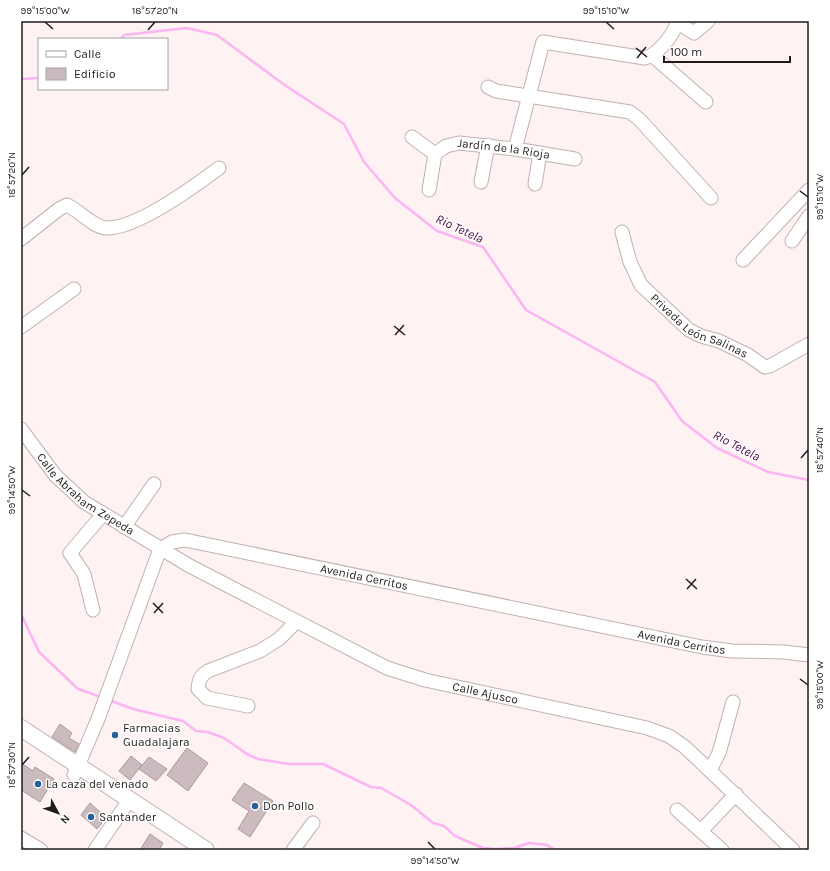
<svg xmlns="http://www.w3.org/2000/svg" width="830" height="871" font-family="Karla,sans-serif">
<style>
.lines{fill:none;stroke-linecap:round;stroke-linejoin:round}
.stream{stroke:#fcb4f2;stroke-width:2.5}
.building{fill:#cbbbbf;stroke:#aa9a9f}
.minor-casing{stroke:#c2b1af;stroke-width:15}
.major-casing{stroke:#c2b1af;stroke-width:18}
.minor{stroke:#fff;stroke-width:13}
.major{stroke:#fff;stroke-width:16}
.ticks{fill:none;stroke:#211b1a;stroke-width:1.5}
.poi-dot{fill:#285f97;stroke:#fff;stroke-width:1.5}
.labels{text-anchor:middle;stroke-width:3;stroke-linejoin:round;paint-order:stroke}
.street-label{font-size:12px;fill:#211b1a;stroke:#fff}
.poi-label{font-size:12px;fill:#211b1a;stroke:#fff;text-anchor:start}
.water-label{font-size:13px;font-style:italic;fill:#4a0b45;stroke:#fff}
.neatline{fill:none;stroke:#211b1a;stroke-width:1.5}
.ticks-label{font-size:10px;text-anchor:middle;fill:#211b1a}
</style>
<rect width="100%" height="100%" fill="#fef3f2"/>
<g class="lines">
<g class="stream">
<path d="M121 39 124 35 187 28 217 35 286 86 344 124 364 162 395 198 437 231 483 247 526 310 655 382 682 421 717 448 768 472 809 480"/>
<path d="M21 79 39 78"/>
<path d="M21 614 39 652 78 689 101 697"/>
<path d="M109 700 133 709 183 721 196 731 208 732 224 738 247 754 258 759 289 764H323L371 787 381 788 411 805 433 823 444 826 455 836 483 848 496 849 514 848 529 843 547 845 555 850"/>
</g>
</g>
<g class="building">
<path d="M60 724 72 733 69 738 79 744 75 752 52 737Z"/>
<path d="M187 748 208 763 188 791 167 775Z"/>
<path d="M131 756 142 765 130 780 119 771Z"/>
<path d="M149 757 167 769 156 781 139 769Z"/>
<path d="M21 763 33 771 35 767 54 779 40 802 21 790Z"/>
<path d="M244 783 273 801 250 837 238 829 249 811 232 800Z"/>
<path d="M90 803 102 814 98 819 102 823 97 829 81 815Z"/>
<path d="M150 834 163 843 159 850H140Z"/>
</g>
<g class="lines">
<g class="minor-casing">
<g id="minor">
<path d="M678 23 694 33 708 21"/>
<path d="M653 56 706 102"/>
<path d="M488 87 496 91 630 112 640 120 711 198"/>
<path d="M412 137 435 154"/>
<path d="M515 149 543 42 645 58C659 54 673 35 678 21"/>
<path id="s1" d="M435 154 446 146 459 143 515 149 575 159"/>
<path d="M481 182 488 145"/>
<path d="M535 184 540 153"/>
<path d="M429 190 435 154"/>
<path id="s2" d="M622 232 630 262 641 285 689 330 701 336 719 341 748 355 765 367 770 366 809 344"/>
<path d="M21 239 59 209 67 205C80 211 93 227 106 228 136 229 195 186 219 168"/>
<path d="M792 241 809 216"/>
<path d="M743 260 809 190"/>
<path d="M21 327 74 289"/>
<path id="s3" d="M21 429 55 475 84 502 188 565 387 668 425 680 647 728 669 736 685 747 793 850"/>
<path d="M124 527 154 484"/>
<path d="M93 610 84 574 70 553 103 514"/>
<path d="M248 706 207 698 198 689C199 680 200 676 208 671L260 651 279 639 296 622"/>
<path d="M710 770 719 753 733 702"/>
<path id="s4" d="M74 775 98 719 160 549 172 542 185 540 702 647 732 651 784 652 809 655"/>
<path d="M677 810 722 850"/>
<path d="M701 831 736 794"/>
<path d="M21 838 41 850"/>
<path d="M95 850 130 799"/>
<path d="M293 850 313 823"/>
</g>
</g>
<g class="major-casing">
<path id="major" d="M21 728 206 850"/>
</g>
<use href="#minor" class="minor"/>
<use href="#major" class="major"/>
</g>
<path class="ticks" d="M45 22 53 29M606 22 614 29M148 30 155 22M636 48 647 57M637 58 646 47M22 175 29 167M800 191 808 197M394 326 405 335M395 335 404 325M801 458 808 450M22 490 30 496M686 579 697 589M687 589 696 579M153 603 163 613M154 613 163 603M800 679 808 685M22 765 29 757M428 842 435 849"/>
<g class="poi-dot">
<circle cx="115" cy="735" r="4"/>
<circle cx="38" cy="784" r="4"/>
<circle cx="255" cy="806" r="4"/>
<circle cx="91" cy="817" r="4"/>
</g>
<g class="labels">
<g class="street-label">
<text dy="4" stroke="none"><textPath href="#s1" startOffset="72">Jardín de la Rioja</textPath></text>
<text dy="4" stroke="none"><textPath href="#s2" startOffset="129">Privada León Salinas</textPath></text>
<text dy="4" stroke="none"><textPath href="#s3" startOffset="93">Calle Abraham Zepeda</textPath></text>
<text dy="4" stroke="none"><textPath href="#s4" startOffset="452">Avenida Cerritos</textPath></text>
<text dy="4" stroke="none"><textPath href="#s4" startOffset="776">Avenida Cerritos</textPath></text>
<text dy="4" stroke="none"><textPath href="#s3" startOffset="544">Calle Ajusco</textPath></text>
</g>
<g class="poi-label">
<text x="123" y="732">Farmacias<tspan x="123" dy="14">Guadalajara</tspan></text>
<text x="46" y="788">La caza del venado</text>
<text x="263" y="810">Don Pollo</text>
<text x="99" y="821">Santander</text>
</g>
<g class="water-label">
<text transform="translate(460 228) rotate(25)" y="5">Rio Tetela</text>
<text transform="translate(737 445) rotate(28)" y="5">Rio Tetela</text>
</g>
</g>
<rect width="830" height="871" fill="none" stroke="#ffffff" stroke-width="44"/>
<rect x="38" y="38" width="130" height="52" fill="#ffffff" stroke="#a6a4a3"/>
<rect x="46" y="51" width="20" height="6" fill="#ffffff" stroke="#a6a4a3"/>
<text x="74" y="58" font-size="12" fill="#211b1a">Calle</text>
<rect x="46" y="68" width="20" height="12" fill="#cbbbbf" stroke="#a6a4a3"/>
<text x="74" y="78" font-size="12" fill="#211b1a">Edificio</text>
<g transform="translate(58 813) rotate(131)" stroke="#ffffff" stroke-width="3" paint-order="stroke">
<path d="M0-3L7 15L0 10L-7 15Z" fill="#211b1a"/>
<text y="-6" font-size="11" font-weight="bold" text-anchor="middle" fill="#211b1a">N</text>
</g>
<path d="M664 56v6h126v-6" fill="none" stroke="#211b1a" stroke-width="2"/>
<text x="670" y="56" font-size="12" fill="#211b1a" stroke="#ffffff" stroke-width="3" paint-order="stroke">100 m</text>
<rect x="22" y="22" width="786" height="827" class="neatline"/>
<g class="ticks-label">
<text x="45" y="14">99°15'00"W</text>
<text x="155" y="14">18°57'20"N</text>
<text x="606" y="14">99°15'10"W</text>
<text transform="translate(11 175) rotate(-90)" y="4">18°57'20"N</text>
<text transform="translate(819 197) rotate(-90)" y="4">99°15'10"W</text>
<text transform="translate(819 450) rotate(-90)" y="4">18°57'40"N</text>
<text transform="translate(11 490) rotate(-90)" y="4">99°14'50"W</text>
<text transform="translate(819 685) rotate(-90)" y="4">99°15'00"W</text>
<text transform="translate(11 765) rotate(-90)" y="4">18°57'30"N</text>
<text x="435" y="864">99°14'50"W</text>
</g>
</svg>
